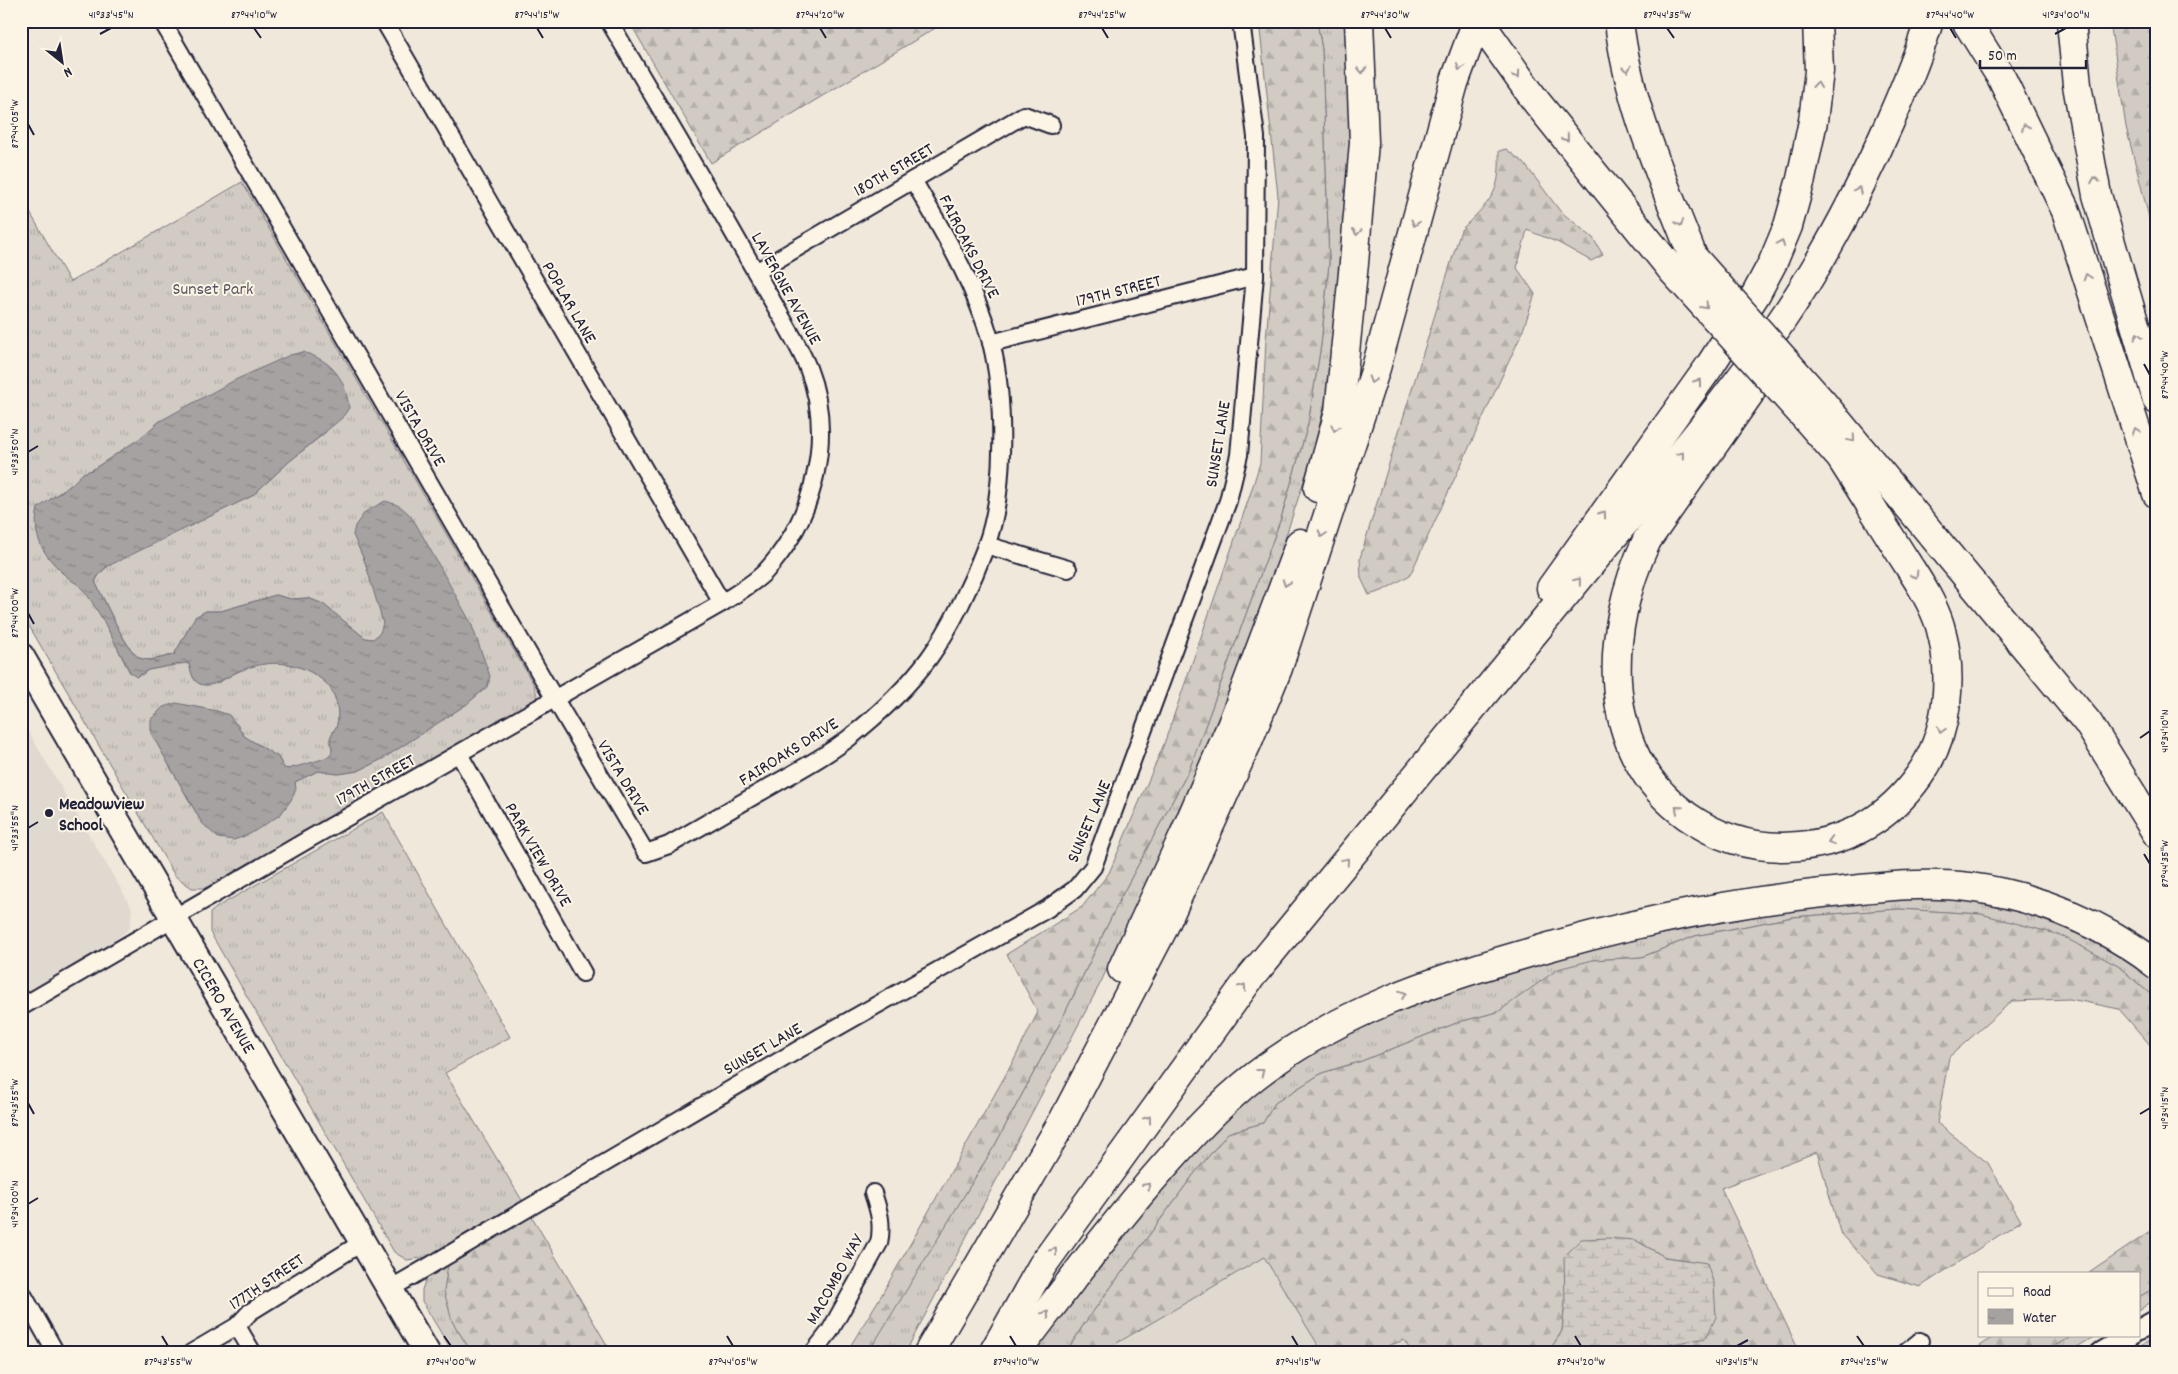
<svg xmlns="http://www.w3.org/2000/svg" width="2178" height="1374" font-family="Dekko,sans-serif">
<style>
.built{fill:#e0d9cf}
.grass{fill:url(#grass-tufts);stroke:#7a767f;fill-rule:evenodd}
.forest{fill:url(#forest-firs);stroke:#7a767f}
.wetland{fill:url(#wetland-marsh);stroke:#7a767f}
.water{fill:url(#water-ripples);stroke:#716f79}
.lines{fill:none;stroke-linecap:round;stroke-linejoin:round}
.minor-casing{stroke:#22223b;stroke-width:20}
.tertiary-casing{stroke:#22223b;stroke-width:24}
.primary-casing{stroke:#22223b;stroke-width:29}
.motorway-casing{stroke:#22223b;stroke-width:31}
.minor{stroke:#fcf5e5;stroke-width:16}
.tertiary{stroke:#fcf5e5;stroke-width:20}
.primary{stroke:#fcf5e5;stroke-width:25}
.motorway{stroke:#fcf5e5;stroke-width:28}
.motorway-bridge-casing{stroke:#22223b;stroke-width:31;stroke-linecap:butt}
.motorway-bridge{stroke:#fcf5e5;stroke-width:28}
.oneway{stroke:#9a9698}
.ticks{fill:none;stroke:#22223b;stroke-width:2}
.poi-dot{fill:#22223b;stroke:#fcf5e5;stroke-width:2}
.labels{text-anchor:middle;stroke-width:4;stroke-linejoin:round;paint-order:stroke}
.street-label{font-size:18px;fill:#22223b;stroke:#fcf5e5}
.park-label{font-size:18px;fill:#575564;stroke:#fcf5e5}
.poi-label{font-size:18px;font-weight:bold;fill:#22223b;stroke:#fcf5e5;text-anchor:start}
.neatline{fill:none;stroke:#22223b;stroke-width:2}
.ticks-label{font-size:12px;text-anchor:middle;fill:#22223b}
</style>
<defs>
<pattern id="grass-tufts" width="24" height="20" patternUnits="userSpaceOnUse" patternTransform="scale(1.25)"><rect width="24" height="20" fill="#d1cbc3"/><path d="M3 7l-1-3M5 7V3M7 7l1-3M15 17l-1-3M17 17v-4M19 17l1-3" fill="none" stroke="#b3aea8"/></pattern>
<pattern id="forest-firs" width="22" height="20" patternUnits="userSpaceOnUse" patternTransform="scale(1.25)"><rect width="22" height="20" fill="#d1cbc3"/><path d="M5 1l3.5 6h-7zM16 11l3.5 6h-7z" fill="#b3aea8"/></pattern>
<pattern id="wetland-marsh" width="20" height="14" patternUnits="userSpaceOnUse" patternTransform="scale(1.25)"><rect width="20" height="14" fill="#d1cbc3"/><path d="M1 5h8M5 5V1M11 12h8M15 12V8" fill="none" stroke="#b3aea8"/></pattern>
<pattern id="water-ripples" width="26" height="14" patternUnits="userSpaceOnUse" patternTransform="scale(1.25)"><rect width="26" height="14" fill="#a6a2a2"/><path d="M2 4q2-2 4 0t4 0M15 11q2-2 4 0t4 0" fill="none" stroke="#878485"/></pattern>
</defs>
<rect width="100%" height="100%" fill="#efe8db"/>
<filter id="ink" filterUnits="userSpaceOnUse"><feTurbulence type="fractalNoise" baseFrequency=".02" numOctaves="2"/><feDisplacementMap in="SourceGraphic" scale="10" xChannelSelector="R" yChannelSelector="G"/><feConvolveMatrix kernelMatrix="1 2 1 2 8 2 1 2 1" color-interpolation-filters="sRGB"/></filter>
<g filter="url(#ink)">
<g class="built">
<path d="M21 719 132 908 130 928 109 945 21 995Z"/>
<path d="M1264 1257 1323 1353H1100Z"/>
<path d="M1405 1340 1412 1353H1369Z"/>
</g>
<g class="grass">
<path d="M1317 21H1354L1358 64 1333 368 1313 453 1262 609 1203 758 1101 982 905 1353H867L995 1145 1060 1023 1123 893 1189 770 1281 518 1308 424 1321 345 1329 263 1322 50Z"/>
<path d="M242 182 534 685 538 698 237 871 205 888H192L175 876 21 612V197L70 282ZM160 421 326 432 290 461 252 496 118 560C108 566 100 571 95 582 104 598 126 651 140 658 150 663 164 656 174 655L195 617 206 611H221L276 595 291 599 308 598 323 604 365 638 373 639C379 635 383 631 383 623 384 607 361 551 353 534L467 704 384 758 358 771 338 774 318 771 295 782C296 795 287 805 280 815L202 823 151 733 200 709 217 711 237 724 244 736 278 757 284 768 288 769C297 767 326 761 331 754 334 749 330 744 330 739 331 734 335 730 337 725 340 712 336 692 326 683 300 660 269 658 237 672 228 677 217 685 206 685 193 685 192 674 189 664L185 663 148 670 142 675 130 673C119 653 94 594 77 583 71 579 66 576 61 572L50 499 71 485 83 473 92 470 139 439Z"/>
<path d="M383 812 510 1037 445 1073 523 1202 428 1257 407 1260 394 1252 210 932V913L217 907Z"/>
<path d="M1924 895 1980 900 2062 922 2123 953 2157 981V1000L2118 966 1981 914 1899 909 1793 917 1695 936 1642 957 1593 960 1498 1012 1459 1022 1362 1061 1322 1073 1275 1103 1263 1123 1228 1133 1194 1174 1084 1324 1066 1353H1030L1123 1232 1232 1112 1292 1063 1366 1024 1446 993 1596 947 1740 919 1839 903Z"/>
<path d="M448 1264 452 1321 472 1353H453L422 1301V1290L427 1275Z"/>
<path d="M2157 1286V1298L2139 1310V1297Z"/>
<path d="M2074 1335H2097L2067 1353H2044Z"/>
<path d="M2157 1337V1346L2146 1353H2128Z"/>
<path d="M607 1345 612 1353H586Z"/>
</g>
<g class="forest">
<path d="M629 21H947L711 163Z"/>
<path d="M1259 21H1317L1322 50 1329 263 1321 345 1308 424 1281 518 1189 770 1123 893 1060 1023 995 1145 876 1340 867 1353H846L881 1296 1014 1060 1038 1012 1007 954 1082 907 1109 873 1164 744 1250 495 1260 463 1266 340 1278 196Z"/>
<path d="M2110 21H2157V249L2126 127Z"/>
<path d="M1506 149 1524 163 1560 211 1593 238 1603 255 1591 261 1559 243 1527 230 1517 268 1535 294 1522 333 1410 575 1382 591 1369 595 1361 578 1360 558 1461 230C1490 200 1501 196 1499 151Z"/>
<path d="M1899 909 1981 914 2060 935 2118 966 2157 1000V1053L2119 1009 2070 999 2012 1001 1949 1057 1937 1123 1988 1163 2021 1221 1920 1287 1878 1274 1840 1232 1817 1152 1721 1188 1800 1353H1638L1661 1346 1688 1260 1665 1257 1635 1240 1565 1302 1562 1331 1548 1353H1412L1404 1340 1369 1353H1323L1264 1257 1100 1353H1066L1084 1324 1194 1174 1228 1133 1263 1123 1275 1103 1322 1073 1362 1061 1459 1022 1498 1012 1558 969 1593 960 1642 957 1695 936 1793 917Z"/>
<path d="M531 1215 607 1345 586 1353H472L452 1321 444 1291 448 1264Z"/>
<path d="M2157 1227V1286L2139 1297V1273H2089Z"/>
<path d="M1996 1335H2074L2044 1353H1970Z"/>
</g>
<path class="wetland" d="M1608 1238 1635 1240 1665 1257 1707 1263 1714 1285 1716 1317 1706 1338 1661 1346 1638 1353H1548L1562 1331 1565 1302 1564 1257 1581 1239Z"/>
<path class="water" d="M303 352C332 361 345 377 349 408L342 418 290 461 252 496 106 567 98 576 95 582C104 598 126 652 140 658 150 663 165 656 174 655L195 617 206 611H221L276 595 291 599 308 598 323 604 365 638 373 639 380 633 383 623 365 562 353 535 355 526 365 512 385 501C401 505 407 510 416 524L471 623 490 676 487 687 467 704 384 758 358 771 338 774 318 771 295 782 296 789 291 800 280 815 250 834 234 840 218 838 202 823 151 733V719L163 707 176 703 217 711 229 715 244 736 278 757 284 768 288 769C297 766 326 760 331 754 334 749 330 744 330 739 331 734 335 730 337 725 340 712 336 692 326 683 300 660 269 658 237 672 228 676 217 685 206 685 193 685 192 674 189 664L185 663 148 670 136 677 131 673C119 654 91 588 72 581 49 561 30 542 38 508L71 485 83 473 92 470 139 439 160 421 235 380 290 355Z"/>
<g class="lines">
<g class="minor-casing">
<g id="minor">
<path d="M162 21 546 684 646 853 669 845C703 825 737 806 771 786 797 771 825 757 849 738 878 715 907 688 929 658 951 628 973 581 986 546 1006 492 1005 398 991 342 975 284 943 232 913 180"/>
<path d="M384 21 722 603"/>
<path d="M756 272 1024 115 1051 125"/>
<path d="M991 343 1255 276"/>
<path d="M986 545 1068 569"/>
<path d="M459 754 583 973"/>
<path d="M21 1007 309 839 722 603C737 593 753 584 765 572 814 519 835 437 808 368 800 348 789 330 778 311 761 281 743 250 726 220 687 154 648 87 609 21"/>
<path d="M390 1289 820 1037 1047 909 1075 889 1093 867 1228 501 1239 455 1255 276 1256 137 1241 21"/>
<path d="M21 1291 56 1353"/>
<path d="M237 1326 253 1353"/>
<path d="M191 1353 237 1326 250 1312 363 1242"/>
<path d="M813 1353 830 1331 879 1243C883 1224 879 1211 873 1193"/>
<path d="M1905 1353 1920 1341"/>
</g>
</g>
<g class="tertiary-casing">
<g id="tertiary">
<path d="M2139 1330 2157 1320"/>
<path d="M2101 1353 2131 1335"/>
</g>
</g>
<g class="primary-casing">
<g id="primary">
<path id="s1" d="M21 656 427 1353"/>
</g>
</g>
<g class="motorway-casing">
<g id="motorway">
<path d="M1479 21 1535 100 1672 270"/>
<path d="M1619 21C1628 104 1663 180 1693 257"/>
<path d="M1966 21 2001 77 2066 211 2157 494"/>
<path d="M2071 21 2077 85 2097 195 2157 400"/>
<path d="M1750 393 1647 540C1604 631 1598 752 1687 816 1721 840 1760 850 1800 846 1850 841 1890 817 1919 776 1949 734 1954 675 1940 626 1932 600 1915 576 1901 554 1881 522 1862 491 1842 460"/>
<path d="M1821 401 2088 723 2157 834"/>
<path d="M1804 416 1854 473"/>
<path d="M1318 488 1339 412 1354 263 1364 142 1359 21"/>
<path d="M1551 588 1709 367 1756 294 1773 262 1788 226 1801 179 1813 121 1819 71 1817 21"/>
<path d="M1122 969 1184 835 1232 724 1300 543"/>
<path d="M928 1353 1064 1119 1163 929 1248 741 1278 668 1376 368 1454 83 1477 21"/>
<path d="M993 1353 1042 1266 1250 978 1677 459C1713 415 1748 370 1780 323 1825 258 1861 188 1892 117 1906 85 1919 54 1929 21"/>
<path d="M1016 1353C1065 1289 1112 1225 1165 1165 1197 1129 1230 1093 1270 1065 1344 1012 1431 981 1518 956 1618 926 1719 904 1823 893 1872 888 1920 881 1969 887 2037 896 2102 923 2157 965"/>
</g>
</g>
<use href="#minor" class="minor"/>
<use href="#tertiary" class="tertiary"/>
<use href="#primary" class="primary"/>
<use href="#motorway" class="motorway"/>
<g class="motorway-bridge-casing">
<g id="motorway-bridge">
<path d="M1693 257 1821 401"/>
<path d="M1672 270 1804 416"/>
</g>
</g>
<use href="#motorway-bridge" class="motorway-bridge"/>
</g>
<defs><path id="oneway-chevron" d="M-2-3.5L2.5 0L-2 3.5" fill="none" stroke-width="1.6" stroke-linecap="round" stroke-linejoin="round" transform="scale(1.25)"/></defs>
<g class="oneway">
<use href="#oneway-chevron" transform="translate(1460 67) rotate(111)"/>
<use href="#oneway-chevron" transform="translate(1627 69) rotate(79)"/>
<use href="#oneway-chevron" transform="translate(1362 70) rotate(88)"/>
<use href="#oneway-chevron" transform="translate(1517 75) rotate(55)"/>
<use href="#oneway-chevron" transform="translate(1817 85) rotate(-84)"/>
<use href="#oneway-chevron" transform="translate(2025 127) rotate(-116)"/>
<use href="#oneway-chevron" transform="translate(1566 138) rotate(51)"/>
<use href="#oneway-chevron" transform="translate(2095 180) rotate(-100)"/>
<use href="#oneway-chevron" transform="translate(1858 190) rotate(-64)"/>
<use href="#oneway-chevron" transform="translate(1415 223) rotate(105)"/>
<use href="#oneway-chevron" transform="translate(1680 223) rotate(69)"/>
<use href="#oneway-chevron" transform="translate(1357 232) rotate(95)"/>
<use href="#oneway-chevron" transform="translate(1781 243) rotate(-67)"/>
<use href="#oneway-chevron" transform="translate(2087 277) rotate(-108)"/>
<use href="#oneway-chevron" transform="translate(1705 306) rotate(48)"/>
<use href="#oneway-chevron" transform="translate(2138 336) rotate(-106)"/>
<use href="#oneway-chevron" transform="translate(1372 380) rotate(108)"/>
<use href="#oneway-chevron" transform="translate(1698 382) rotate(-54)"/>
<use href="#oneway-chevron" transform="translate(1335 428) rotate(105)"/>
<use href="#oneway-chevron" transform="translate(2136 431) rotate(-108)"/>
<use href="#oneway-chevron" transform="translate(1852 439) rotate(50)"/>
<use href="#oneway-chevron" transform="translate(1681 455) rotate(-52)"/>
<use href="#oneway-chevron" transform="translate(1603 514) rotate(-54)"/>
<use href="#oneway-chevron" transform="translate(1322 534) rotate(108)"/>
<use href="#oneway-chevron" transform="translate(1915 575) rotate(58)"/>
<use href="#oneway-chevron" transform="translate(1578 581) rotate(-51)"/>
<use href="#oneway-chevron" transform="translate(1286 583) rotate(110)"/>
<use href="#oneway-chevron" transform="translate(1941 730) rotate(106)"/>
<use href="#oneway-chevron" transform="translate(1678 809) rotate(-140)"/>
<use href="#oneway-chevron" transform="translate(1831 841) rotate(165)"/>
<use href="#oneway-chevron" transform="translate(1346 861) rotate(-50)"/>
<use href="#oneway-chevron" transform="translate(1243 987) rotate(-54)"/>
<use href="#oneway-chevron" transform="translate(1403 994) rotate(-21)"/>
<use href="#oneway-chevron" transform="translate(1261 1072) rotate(-38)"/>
<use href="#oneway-chevron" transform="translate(1148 1119) rotate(-54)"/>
<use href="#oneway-chevron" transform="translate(1147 1186) rotate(-49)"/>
<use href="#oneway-chevron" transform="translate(1054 1251) rotate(-54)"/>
<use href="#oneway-chevron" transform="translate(1046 1314) rotate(-53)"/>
</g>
</g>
<path class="ticks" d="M254 28 261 38M537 28 543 38M820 28 826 38M1102 28 1108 38M1385 28 1391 38M1667 28 1674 38M1950 28 1956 38M100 34 111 28M2055 34 2066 28M28 124 34 135M2144 364 2150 375M28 452 38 446M28 613 34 624M2140 738 2150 731M28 828 38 822M2144 854 2150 864M28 1103 34 1114M2140 1114 2150 1108M28 1204 38 1198M162 1336 168 1346M444 1336 451 1346M727 1336 733 1346M1010 1336 1016 1346M1292 1336 1298 1346M1575 1336 1581 1346M1857 1336 1864 1346M1737 1346 1748 1340"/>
<circle class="poi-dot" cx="49" cy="813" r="5"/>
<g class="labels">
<g class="street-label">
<text transform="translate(893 169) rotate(-30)" y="6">180TH STREET</text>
<text transform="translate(970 246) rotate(63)" y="6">FAIROAKS DRIVE</text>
<text transform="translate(787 288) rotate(61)" y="6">LAVERGNE AVENUE</text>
<text transform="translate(1118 290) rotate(-14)" y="6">179TH STREET</text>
<text transform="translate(570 302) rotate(60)" y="6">POPLAR LANE</text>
<text transform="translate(421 428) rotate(60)" y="6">VISTA DRIVE</text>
<text transform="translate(1217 444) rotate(-81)" y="6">SUNSET LANE</text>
<text transform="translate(788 751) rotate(-32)" y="6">FAIROAKS DRIVE</text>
<text transform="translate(624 777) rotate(59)" y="6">VISTA DRIVE</text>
<text transform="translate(375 779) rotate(-29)" y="6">179TH STREET</text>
<text transform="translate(1088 821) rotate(-67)" y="6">SUNSET LANE</text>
<text transform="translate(539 854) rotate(60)" y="6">PARK VIEW DRIVE</text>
<text dy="6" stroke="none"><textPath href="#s1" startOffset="404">CICERO AVENUE</textPath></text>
<text transform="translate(762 1048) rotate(-30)" y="6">SUNSET LANE</text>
<text transform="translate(834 1279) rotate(-61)" y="6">MACOMBO WAY</text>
<text transform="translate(266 1281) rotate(-34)" y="6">177TH STREET</text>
</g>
<g class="park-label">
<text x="213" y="294">Sunset Park</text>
</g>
<g class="poi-label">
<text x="59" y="809">Meadowview<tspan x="59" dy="21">School</tspan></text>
</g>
</g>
<rect width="2178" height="1374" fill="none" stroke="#fcf5e5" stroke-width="55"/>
<rect x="1978" y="1272" width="162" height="65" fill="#fcf5e5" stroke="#a5a1a1"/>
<rect x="1988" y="1288" width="25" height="8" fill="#fcf5e5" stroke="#a5a1a1"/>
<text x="2023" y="1296" font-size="15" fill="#22223b">Road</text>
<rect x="1988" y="1309" width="25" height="15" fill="url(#water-ripples)" stroke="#a5a1a1"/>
<text x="2023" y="1322" font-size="15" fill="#22223b">Water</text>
<g transform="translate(62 62) rotate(150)" stroke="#fcf5e5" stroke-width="4" paint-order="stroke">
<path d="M0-4L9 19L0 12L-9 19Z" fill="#22223b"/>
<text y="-8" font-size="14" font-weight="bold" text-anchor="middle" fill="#22223b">N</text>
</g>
<path d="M1980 60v8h106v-8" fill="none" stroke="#22223b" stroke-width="2.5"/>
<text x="1988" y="60" font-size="15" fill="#22223b" stroke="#fcf5e5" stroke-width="4" paint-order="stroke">50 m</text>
<rect x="28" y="28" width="2122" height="1318" class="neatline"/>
<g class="ticks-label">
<text x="111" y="18">41°33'45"N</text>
<text x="254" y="18">87°44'10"W</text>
<text x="537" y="18">87°44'15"W</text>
<text x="820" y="18">87°44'20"W</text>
<text x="1102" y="18">87°44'25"W</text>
<text x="1385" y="18">87°44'30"W</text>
<text x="1667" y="18">87°44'35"W</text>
<text x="1950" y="18">87°44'40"W</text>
<text x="2066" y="18">41°34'00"N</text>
<text transform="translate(14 124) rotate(-90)" y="4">87°44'05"W</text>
<text transform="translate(2164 375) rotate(-90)" y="4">87°44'40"W</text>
<text transform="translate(14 452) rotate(-90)" y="4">41°33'50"N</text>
<text transform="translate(14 613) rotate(-90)" y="4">87°44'00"W</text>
<text transform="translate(2164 731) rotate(-90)" y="4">41°34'10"N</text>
<text transform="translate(14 828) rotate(-90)" y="4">41°33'55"N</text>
<text transform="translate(2164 864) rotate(-90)" y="4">87°44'35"W</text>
<text transform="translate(14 1103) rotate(-90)" y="4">87°43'55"W</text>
<text transform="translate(2164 1108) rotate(-90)" y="4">41°34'15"N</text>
<text transform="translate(14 1204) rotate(-90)" y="4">41°34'00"N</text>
<text x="168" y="1365">87°43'55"W</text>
<text x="451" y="1365">87°44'00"W</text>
<text x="733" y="1365">87°44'05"W</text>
<text x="1016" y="1365">87°44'10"W</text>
<text x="1298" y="1365">87°44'15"W</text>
<text x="1581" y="1365">87°44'20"W</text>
<text x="1737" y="1365">41°34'15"N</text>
<text x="1864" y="1365">87°44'25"W</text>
</g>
</svg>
